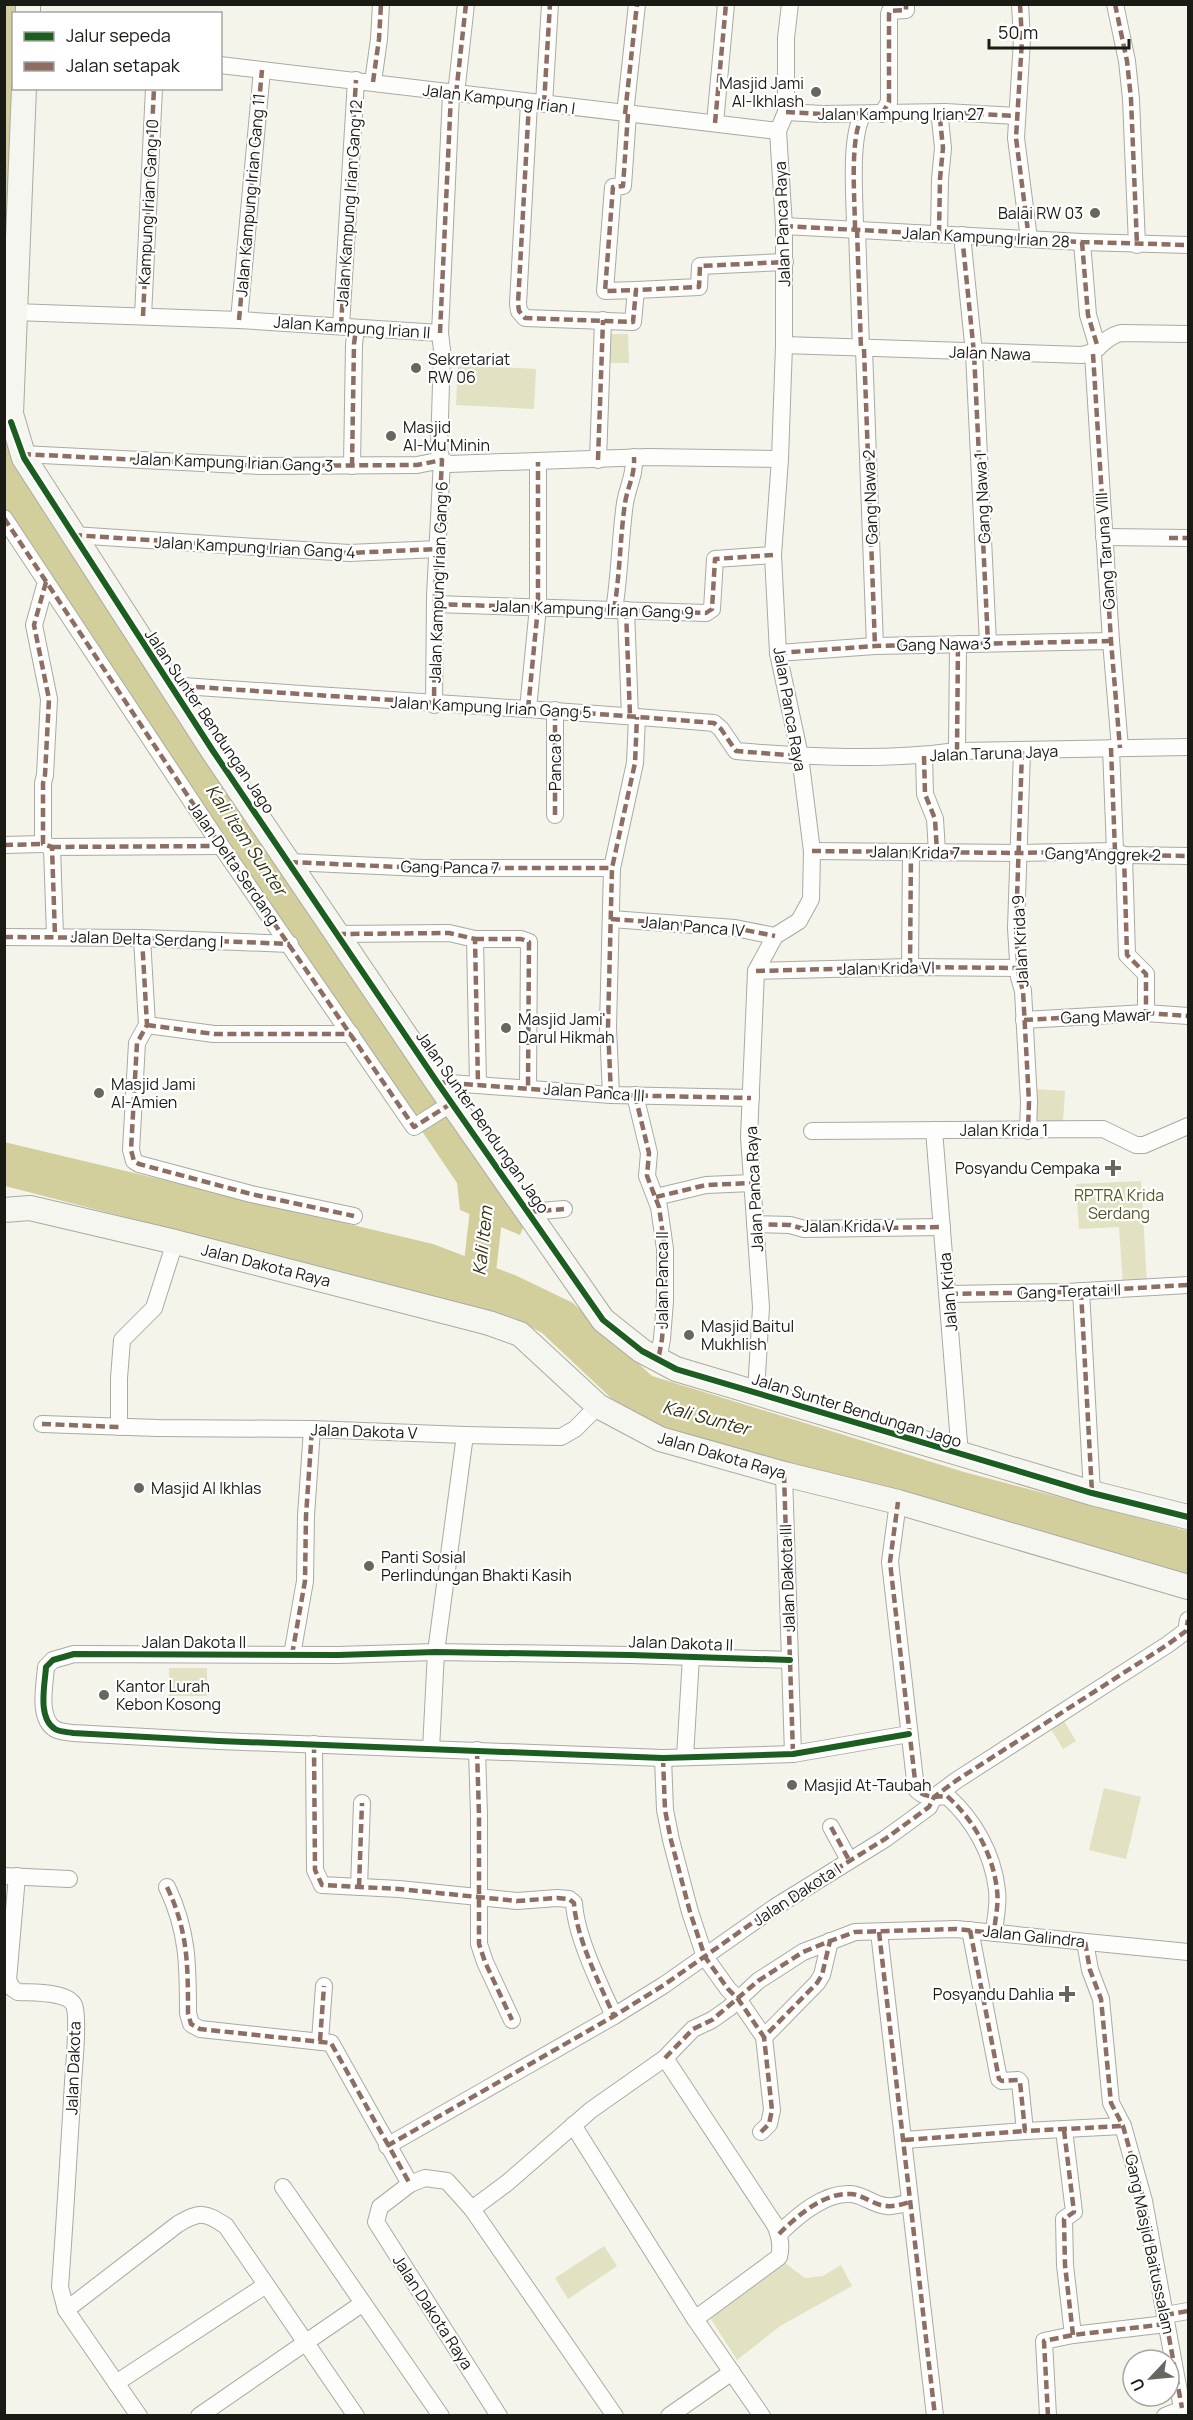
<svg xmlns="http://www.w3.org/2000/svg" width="1193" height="2420" font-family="Manrope,sans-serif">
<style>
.green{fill:#e2e1c1}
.water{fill:#d2cf9c}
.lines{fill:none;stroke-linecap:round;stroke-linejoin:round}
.river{stroke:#d2cf9c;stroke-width:33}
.street-casing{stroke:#aaaaa3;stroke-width:18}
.secondary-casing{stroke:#aaaaa3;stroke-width:26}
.street{stroke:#fdfdfc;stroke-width:16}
.secondary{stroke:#f6f6f1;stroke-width:24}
.quiet{stroke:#8d6e63;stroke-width:4.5;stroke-dasharray:9 4.5;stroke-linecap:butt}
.cycleway-casing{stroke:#fff;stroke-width:10}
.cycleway{stroke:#1b5e20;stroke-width:6}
.poi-dot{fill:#676760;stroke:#fff;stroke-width:2}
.labels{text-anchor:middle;stroke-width:4.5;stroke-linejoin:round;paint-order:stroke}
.poi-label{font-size:16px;fill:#1b1b16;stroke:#fff;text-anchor:start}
.street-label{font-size:16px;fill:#1b1b16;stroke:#fff}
.park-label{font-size:16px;fill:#585521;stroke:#fff}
.water-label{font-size:18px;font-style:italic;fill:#363414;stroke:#fff}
</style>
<rect width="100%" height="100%" fill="#f4f4ea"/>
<g class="green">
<path d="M609 334H628L629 363H610Z"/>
<path d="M458 365 536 369 534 409 456 405Z"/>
<path d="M1035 1089 1065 1091 1063 1122 1033 1120Z"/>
<path d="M1141 1181 1147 1284 1123 1285 1119 1227 1079 1229 1076 1184Z"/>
<rect x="169" y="1668" width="38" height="28"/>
<path d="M1062 1718 1076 1741 1063 1749 1049 1726Z"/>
<path d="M1104 1788 1141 1797 1126 1859 1089 1850Z"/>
<path d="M604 2246 617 2266 568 2299 555 2278Z"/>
<path d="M781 2260 805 2278 823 2276 841 2265 852 2286 780 2326 737 2360 709 2316Z"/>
</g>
<g class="water">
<path d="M5 5H19V13L14 14V88L5 290Z"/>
<path d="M4 439 44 513 165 697 525 1223 520 1235 460 1210 457 1183 5 514Z"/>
<path d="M4 1142 433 1244 517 1276 573 1303 652 1376 964 1472 1188 1531V1574L957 1518 662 1426 612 1399 542 1333 514 1318 5 1186Z"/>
</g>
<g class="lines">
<path class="river" d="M476 1180 488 1197 478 1285"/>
<g class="street-casing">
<g id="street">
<path d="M1020 4 1022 40 1016 138 1029 239"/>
<path d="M1115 4 1127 61 1131 99 1137 245"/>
<path d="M220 65 778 131"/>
<path d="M373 82 379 39 381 4"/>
<path d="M456 94 466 4"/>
<path d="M529 103 518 304 519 311 525 318 633 322 636 290 699 287 700 266 785 262"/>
<path d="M544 104 550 4"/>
<path d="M786 112 823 114 945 112 1017 116"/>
<path d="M625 114 637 4"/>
<path d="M628 114 623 186 613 187 605 291 636 290"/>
<path d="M882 114 889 102V14L890 11 906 10V5"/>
<path d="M715 123 726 4"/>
<path d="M784 226 1082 242 1188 245"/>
<path d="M855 229C855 200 849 138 863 114"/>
<path d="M857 229 861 349"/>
<path d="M939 234 940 179 943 148 940 119 945 112"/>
<path d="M962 235 974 353 988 643"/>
<path d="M1082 242 1088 315 1098 348"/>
<path d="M14 312 239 320 440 333 442 350 439 451 442 460 449 464 648 457 780 459"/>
<path d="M143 316 154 88"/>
<path d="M239 320 262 70"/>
<path d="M341 326 356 80"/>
<path d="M440 333 451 94"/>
<path d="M784 345 1082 355C1101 352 1101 338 1121 333L1188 334"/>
<path d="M864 349 875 646"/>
<path d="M1093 354 1111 641 1120 748"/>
<path d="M22 454 260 466 417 465 442 460 435 596 434 705"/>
<path d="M598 460 603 320"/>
<path d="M352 466 354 344 356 329"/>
<path d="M4 518 221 846 414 1127 452 1103"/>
<path d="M73 535 349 553 438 549"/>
<path d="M1104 537 1188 538"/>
<path d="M46 582 34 625 49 699 45 775 43 783V844L52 847 55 936"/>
<path d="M435 604 706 613 712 609 715 559 773 555"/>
<path d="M614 610C620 574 620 538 625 503 628 485 635 476 634 457"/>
<path d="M626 610 630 716"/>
<path d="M778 653 875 646 1111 641"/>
<path d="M169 685C351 698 533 708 714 723L721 729 736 751C809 757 885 761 957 751L1188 747"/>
<path d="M528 709 538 607V462"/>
<path d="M1111 748 1115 851"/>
<path d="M957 751 958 644"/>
<path d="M1022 751 1016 928 1019 977 1023 991 1029 1102 1028 1131"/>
<path d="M924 756 925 794 935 819 937 852"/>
<path d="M555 815V710"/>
<path d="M4 845 43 844"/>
<path d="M52 847 221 846"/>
<path d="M812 851 1018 853 1115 851 1124 855 1188 856"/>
<path d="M1124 855 1127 955 1146 974V1013"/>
<path d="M289 862 423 868H612"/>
<path d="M611 919 735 928 775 936"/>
<path d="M337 934 449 933 475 939 478 1084"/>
<path d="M4 937 142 938 290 944"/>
<path d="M142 938 147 1025 137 1043 131 1150 134 1161 139 1164 251 1194 354 1216"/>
<path d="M475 939H521L529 942 528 1087"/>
<path d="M910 967 911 852"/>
<path d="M756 971 910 967 1018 968"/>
<path d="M1024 1020 1146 1013 1188 1016"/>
<path d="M147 1025 214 1034H351"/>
<path d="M437 1082 611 1095 751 1098"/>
<path d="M611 1095 608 1027 612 868 635 763 637 717"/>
<path d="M635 1095 649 1153 647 1176 659 1207 665 1249V1301L662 1339 658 1361"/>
<path d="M934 1130 960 1455"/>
<path d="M812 1131 1103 1129 1136 1145H1144L1188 1126"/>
<path d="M656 1197 706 1185 752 1183"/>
<path d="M529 1212 564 1209"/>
<path d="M755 1224 790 1225 804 1229 942 1227"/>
<path d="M1081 1291 1092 1493"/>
<path d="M949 1294 1067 1292 1188 1285"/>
<path d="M756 1393 761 1307 749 1137 756 971 775 936 799 921 811 899 812 851 800 756 778 653 773 555 780 459 784 345V226L778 131 786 112V38L790 4"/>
<path d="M42 1424 158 1428 312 1429 465 1435 561 1437 575 1429 598 1406"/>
<path d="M119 1427V1378L122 1340 154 1308 175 1242"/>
<path d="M784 1474 793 1754"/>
<path d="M898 1502 890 1562 916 1789C923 1798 936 1797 947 1796 974 1820 993 1854 997 1890 999 1904 995 1919 994 1933"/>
<path d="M292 1655 305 1581 306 1516 312 1429"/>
<path d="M790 1660 631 1655 436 1652 338 1655 74 1654 53 1660 46 1667C45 1684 37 1718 55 1729 60 1732 67 1732 73 1733L219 1741 663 1758 793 1754 909 1734"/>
<path d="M314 1744 315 1870 322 1885 399 1889 517 1901 557 1898 569 1899 574 1903C576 1937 600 1985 614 2016"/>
<path d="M431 1749 436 1652 465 1435"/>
<path d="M477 1750 479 1815V1944L485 1962 512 2020"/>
<path d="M685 1757 691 1657"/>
<path d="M663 1758 665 1810 671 1840 690 1912 705 1957 728 1989 738 1999 764 2037 817 1983 822 1975 830 1941"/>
<path d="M831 1827 849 1860"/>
<path d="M4 1876 69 1879"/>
<path d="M17 1876 8 1980 12 1988 18 1992C32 1993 67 1991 74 2005 79 2017 74 2066 73 2082 69 2150 65 2219 60 2287L66 2310 139 2416"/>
<path d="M167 1887C188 1931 188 1965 188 2013L191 2024 200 2029 331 2043 410 2184"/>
<path d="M359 1887 362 1803"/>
<path d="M970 1930 999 2079 1002 2081 1018 2080 1020 2082 1025 2131 1123 2126"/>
<path d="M879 1932 935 2416"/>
<path d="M1085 1942 1090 1970 1101 1999 1111 2103 1123 2126 1144 2201 1182 2408"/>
<path d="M320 2041 324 1986"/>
<path d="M665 2058 775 2225C780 2236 782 2246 779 2257L695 2319"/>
<path d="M573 2125 695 2319 762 2416"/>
<path d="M1064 2130 1074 2212 1064 2219 1065 2265 1073 2335"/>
<path d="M761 2132 769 2124 772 2110 764 2037"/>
<path d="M905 2140 1025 2131"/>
<path d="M387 2146 614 2016 664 1985 775 1907 885 1839 929 1807 934 1797 957 1780 1167 1645 1186 1631 1188 1620"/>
<path d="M283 2187 441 2416"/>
<path d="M472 2209 507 2183 591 2110 665 2058 693 2029 712 2020 729 2008 758 1981 803 1952 855 1932 956 1929 1188 1952"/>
<path d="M779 2234C797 2216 824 2192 851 2194 864 2195 875 2206 887 2206 894 2207 903 2204 910 2202"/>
<path d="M66 2310 178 2224C200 2211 205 2212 226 2226L356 2416"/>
<path d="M1165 2315 1188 2311"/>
<path d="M116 2383 266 2285"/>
<path d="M199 2416 363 2303"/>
<path d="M499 2416 376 2222 380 2207 410 2184 425 2178 447 2181 472 2209 615 2416"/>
<path d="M669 2416 732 2372"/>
<path d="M1048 2416 1044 2341 1073 2335 1166 2324"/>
<path d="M1165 2416 1188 2407"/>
</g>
</g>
<g class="secondary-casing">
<g id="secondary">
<path d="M28 14V4"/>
<path d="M24 88 11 414 24 458 213 751 437 1082 603 1320 642 1351 676 1369 1092 1493 1188 1517"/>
<path d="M4 1210 30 1208 175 1242 489 1323 520 1334 598 1406 660 1439 784 1474 898 1502 1188 1587"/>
</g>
</g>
<use href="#street" class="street"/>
<use href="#secondary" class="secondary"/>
<g class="quiet">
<path d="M1020 4 1022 40 1016 138 1029 239"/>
<path d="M1115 4 1127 61 1131 99 1137 245"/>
<path d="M373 82 379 39 381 4"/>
<path d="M456 94 466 4"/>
<path d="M529 103 518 304 519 311 525 318 633 322 636 290 699 287 700 266 785 262"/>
<path d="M544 104 550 4"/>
<path d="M786 112 823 114 945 112 1017 116"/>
<path d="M625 114 637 4"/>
<path d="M628 114 623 186 613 187 605 291 636 290"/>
<path d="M882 114 889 102V14L890 11 906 10V5"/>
<path d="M715 123 726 4"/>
<path d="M784 226 1082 242 1188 245"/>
<path d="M855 229C855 200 849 138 863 114"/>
<path d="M857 229 861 349"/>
<path d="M939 234 940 179 943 148 940 119 945 112"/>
<path d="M962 235 974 353 988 643"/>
<path d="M1082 242 1088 315 1098 348"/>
<path d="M143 316 154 88"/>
<path d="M239 320 262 70"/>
<path d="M341 326 356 80"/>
<path d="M440 333 451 94"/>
<path d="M864 349 875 646"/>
<path d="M1093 354 1111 641 1120 748"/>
<path d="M22 454 260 466 417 465 442 460 435 596 434 705"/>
<path d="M598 460 603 320"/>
<path d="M352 466 354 344 356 329"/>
<path d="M4 518 221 846 414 1127 452 1103"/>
<path d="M73 535 349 553 438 549"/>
<path d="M1169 538H1188"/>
<path d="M46 582 34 625 49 699 45 775 43 783V844L52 847 55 936"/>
<path d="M435 604 706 613 712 609 715 559 773 555"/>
<path d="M614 610C620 574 620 538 625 503 628 485 635 476 634 457"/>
<path d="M626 610 630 716"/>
<path d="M778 653 875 646 1111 641"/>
<path d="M169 685C351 698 533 708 714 723L721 729 736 751 800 756"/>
<path d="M528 709 538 607V462"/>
<path d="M1111 748 1115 851"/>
<path d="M957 751 958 644"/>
<path d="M1022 751 1016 928 1019 977 1023 991 1029 1102 1028 1131"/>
<path d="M924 756 925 794 935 819 937 852"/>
<path d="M555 815V710"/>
<path d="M4 845 43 844"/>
<path d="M52 847 221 846"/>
<path d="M812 851 1018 853 1115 851 1124 855 1188 856"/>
<path d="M1124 855 1127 955 1146 974V1013"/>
<path d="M289 862 423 868H612"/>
<path d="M611 919 735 928 775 936"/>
<path d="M337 934 449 933 475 939 478 1084"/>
<path d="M4 937 142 938 290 944"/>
<path d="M142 938 147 1025 137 1043 131 1150 134 1161 139 1164 251 1194 354 1216"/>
<path d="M475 939H521L529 942 528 1087"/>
<path d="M910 967 911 852"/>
<path d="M756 971 910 967 1018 968"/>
<path d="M1024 1020 1146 1013 1188 1016"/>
<path d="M147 1025 214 1034H351"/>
<path d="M437 1082 611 1095 751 1098"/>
<path d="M611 1095 608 1027 612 868 635 763 637 717"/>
<path d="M635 1095 649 1153 647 1176 659 1207 665 1249V1301L662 1339 658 1361"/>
<path d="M656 1197 706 1185 752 1183"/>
<path d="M529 1212 564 1209"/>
<path d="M755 1224 790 1225 804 1229 942 1227"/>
<path d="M1081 1291 1092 1493"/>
<path d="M949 1294 1067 1292 1188 1285"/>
<path d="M42 1424 119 1427"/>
<path d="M784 1474 793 1754"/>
<path d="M292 1655 305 1581 306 1516 312 1429"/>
<path d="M314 1744 315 1870 322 1885 399 1889 517 1901 557 1898 569 1899 574 1903C576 1937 600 1985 614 2016"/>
<path d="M477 1750 479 1815V1944L485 1962 512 2020"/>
<path d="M663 1758 665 1810 671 1840 690 1912 705 1957 728 1989 738 1999 764 2037 817 1983 822 1975 830 1941"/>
<path d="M831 1827 849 1860"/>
<path d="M167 1887C188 1931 188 1965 188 2013L191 2024 200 2029 331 2043 410 2184"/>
<path d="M359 1887 362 1803"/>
<path d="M970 1930 999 2079 1002 2081 1018 2080 1020 2082 1025 2131 1123 2126"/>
<path d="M879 1932 935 2416"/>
<path d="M1085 1942 1090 1970 1101 1999 1111 2103 1123 2126 1144 2201 1182 2408"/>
<path d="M320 2041 324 1986"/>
<path d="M665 2058 693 2029 712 2020 758 1981 803 1952 830 1941 855 1932 956 1929 994 1933C995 1919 999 1904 997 1890 993 1854 974 1820 947 1796 936 1797 923 1798 916 1789L890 1562 898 1502"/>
<path d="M1064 2130 1074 2212 1064 2219 1065 2265 1073 2335"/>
<path d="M761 2132 769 2124 772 2110 764 2037"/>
<path d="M905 2140 1025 2131"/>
<path d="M387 2146 614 2016 664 1985 775 1907 885 1839 929 1807 934 1797 957 1780 1167 1645 1186 1631 1188 1620"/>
<path d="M779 2234C797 2216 824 2192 851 2194 864 2195 875 2206 887 2206 894 2207 903 2204 910 2202"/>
<path d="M1165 2315 1188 2311"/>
<path d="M1048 2416 1044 2341 1073 2335 1166 2324"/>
</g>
<g class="cycleway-casing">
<g id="cycleway">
<path d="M11 422 24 458 213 751 437 1082 603 1320 642 1351 676 1369 1092 1493 1188 1517"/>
<path d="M790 1660 631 1655 436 1652 338 1655 74 1654 53 1660 46 1667C45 1684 37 1718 55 1729 60 1732 67 1732 73 1733L219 1741 663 1758 793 1754 909 1734"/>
</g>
</g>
<use href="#cycleway" class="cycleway"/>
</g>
<g class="poi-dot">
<circle cx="816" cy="92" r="6"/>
<circle cx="1095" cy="213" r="6"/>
<circle cx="416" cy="368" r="6"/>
<circle cx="391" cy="436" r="6"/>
<circle cx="506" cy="1028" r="6"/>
<circle cx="99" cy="1093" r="6"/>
<path d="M1110 1159h6v6h6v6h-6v6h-6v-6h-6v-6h6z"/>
<circle cx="689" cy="1335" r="6"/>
<circle cx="139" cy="1488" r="6"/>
<circle cx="369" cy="1566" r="6"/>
<circle cx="104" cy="1695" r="6"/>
<circle cx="792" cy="1785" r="6"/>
<path d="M1064 1985h6v6h6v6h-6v6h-6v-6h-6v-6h6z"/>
</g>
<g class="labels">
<g class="poi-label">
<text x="804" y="89" text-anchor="end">Masjid Jami<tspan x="804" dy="18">Al-Ikhlash</tspan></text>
<text x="1083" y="219" text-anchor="end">Balai RW 03</text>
<text x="428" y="365">Sekretariat<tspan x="428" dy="18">RW 06</tspan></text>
<text x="403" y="433">Masjid<tspan x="403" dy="18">Al-Mu'Minin</tspan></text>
<text x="518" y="1025">Masjid Jami'<tspan x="518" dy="18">Darul Hikmah</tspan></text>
<text x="111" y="1090">Masjid Jami<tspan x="111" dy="18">Al-Amien</tspan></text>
<text x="1100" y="1174" text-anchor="end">Posyandu Cempaka</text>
<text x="701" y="1332">Masjid Baitul<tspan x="701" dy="18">Mukhlish</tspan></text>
<text x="151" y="1494">Masjid Al Ikhlas</text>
<text x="381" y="1563">Panti Sosial<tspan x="381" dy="18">Perlindungan Bhakti Kasih</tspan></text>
<text x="116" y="1692">Kantor Lurah<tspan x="116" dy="18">Kebon Kosong</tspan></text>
<text x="804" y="1791">Masjid At-Taubah</text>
<text x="1054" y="2000" text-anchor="end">Posyandu Dahlia</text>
</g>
<g class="street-label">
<text transform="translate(499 99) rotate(7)" y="6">Jalan Kampung Irian I</text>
<text x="901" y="120">Jalan Kampung Irian 27</text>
<text transform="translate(250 195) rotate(-85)" y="6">Jalan Kampung Irian Gang 11</text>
<text transform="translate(148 202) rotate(-87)" y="6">Kampung Irian Gang 10</text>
<text transform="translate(349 203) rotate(-86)" y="6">Jalan Kampung Irian Gang 12</text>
<text transform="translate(782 224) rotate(-92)" y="6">Jalan Panca Raya</text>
<text transform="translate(986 237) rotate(3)" y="6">Jalan Kampung Irian 28</text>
<text transform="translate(352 327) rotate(4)" y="6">Jalan Kampung Irian II</text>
<text transform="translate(990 353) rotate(2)" y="6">Jalan Nawa</text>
<text transform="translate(233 462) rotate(2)" y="6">Jalan Kampung Irian Gang 3</text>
<text transform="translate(870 497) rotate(-92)" y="6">Gang Nawa 2</text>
<text transform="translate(982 498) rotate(-93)" y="6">Gang Nawa 1</text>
<text transform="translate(255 547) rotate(3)" y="6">Jalan Kampung Irian Gang 4</text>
<text transform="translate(1105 551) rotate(-94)" y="6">Gang Taruna VIII</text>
<text transform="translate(438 582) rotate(-88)" y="6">Jalan Kampung Irian Gang 6</text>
<text transform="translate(593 609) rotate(2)" y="6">Jalan Kampung Irian Gang 9</text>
<text transform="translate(944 644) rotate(-1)" y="6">Gang Nawa 3</text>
<text transform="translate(491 707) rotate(3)" y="6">Jalan Kampung Irian Gang 5</text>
<text transform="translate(790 709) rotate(80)" y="6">Jalan Panca Raya</text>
<text transform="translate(210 721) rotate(56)" y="6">Jalan Sunter Bendungan Jago</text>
<text transform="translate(994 753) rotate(-2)" y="6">Jalan Taruna Jaya</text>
<text transform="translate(555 762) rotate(-90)" y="6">Panca 8</text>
<text transform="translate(915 852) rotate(1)" y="6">Jalan Krida 7</text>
<text transform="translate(1103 854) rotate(1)" y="6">Gang Anggrek 2</text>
<text transform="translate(234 863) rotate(55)" y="6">Jalan Delta Serdang</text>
<text transform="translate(450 867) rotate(1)" y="6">Gang Panca 7</text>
<text transform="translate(693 926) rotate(5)" y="6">Jalan Panca IV</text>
<text transform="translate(147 939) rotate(2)" y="6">Jalan Delta Serdang I</text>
<text transform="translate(1020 941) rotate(-93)" y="6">Jalan Krida 9</text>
<text transform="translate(887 968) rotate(-1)" y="6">Jalan Krida VI</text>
<text transform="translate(1106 1016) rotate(-2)" y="6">Gang Mawar</text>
<text transform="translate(594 1092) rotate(4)" y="6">Jalan Panca III</text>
<text transform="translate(483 1122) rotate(55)" y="6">Jalan Sunter Bendungan Jago</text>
<text x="1004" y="1136">Jalan Krida 1</text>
<text transform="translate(754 1189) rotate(-93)" y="6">Jalan Panca Raya</text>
<text x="848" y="1232">Jalan Krida V</text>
<text transform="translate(266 1265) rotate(14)" y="6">Jalan Dakota Raya</text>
<text transform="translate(662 1280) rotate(-90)" y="6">Jalan Panca II</text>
<text transform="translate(1069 1291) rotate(-2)" y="6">Gang Teratai II</text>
<text transform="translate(948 1292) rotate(-95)" y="6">Jalan Krida</text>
<text transform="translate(857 1410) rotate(17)" y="6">Jalan Sunter Bendungan Jago</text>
<text transform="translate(364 1431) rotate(2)" y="6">Jalan Dakota V</text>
<text transform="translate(722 1455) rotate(16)" y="6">Jalan Dakota Raya</text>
<text transform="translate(787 1578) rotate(-92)" y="6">Jalan Dakota III</text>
<text x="194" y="1648">Jalan Dakota II</text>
<text transform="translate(681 1643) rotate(2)" y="6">Jalan Dakota II</text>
<text transform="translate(797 1894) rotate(-33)" y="6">Jalan Dakota I</text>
<text transform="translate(1034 1936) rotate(6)" y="6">Jalan Galindra</text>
<text transform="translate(73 2068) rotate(-88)" y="6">Jalan Dakota</text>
<text transform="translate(1150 2244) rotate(78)" y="6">Gang Masjid Baitussalam</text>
<text transform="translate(433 2312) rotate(57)" y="6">Jalan Dakota Raya</text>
</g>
<g class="park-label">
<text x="1119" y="1201">RPTRA Krida<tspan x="1119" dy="18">Serdang</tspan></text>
</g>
<g class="water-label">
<text transform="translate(246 840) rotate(56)" y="6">Kali Item Sunter</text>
<text transform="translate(483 1241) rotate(-84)" y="6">Kali Item</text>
<text transform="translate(706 1418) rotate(15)" y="6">Kali Sunter</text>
</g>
</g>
<rect width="1193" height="2420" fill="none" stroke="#1b1b16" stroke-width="12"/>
<rect x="12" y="12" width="210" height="78" fill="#ffffff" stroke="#a4a4a2" stroke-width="1.5"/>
<rect x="24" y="32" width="30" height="9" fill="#1b5e20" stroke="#a4a4a2" stroke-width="1.5"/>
<text x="66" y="42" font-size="18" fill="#1b1b16">Jalur sepeda</text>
<rect x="24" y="62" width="30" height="9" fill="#8d6e63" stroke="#a4a4a2" stroke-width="1.5"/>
<text x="66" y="72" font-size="18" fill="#1b1b16">Jalan setapak</text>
<g transform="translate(1151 2378) rotate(244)"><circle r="28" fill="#ffffff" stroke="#a4a4a2" stroke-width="1.5"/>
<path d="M0-4.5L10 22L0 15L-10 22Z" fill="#676760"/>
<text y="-9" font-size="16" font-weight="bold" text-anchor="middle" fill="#1b1b16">U</text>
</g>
<path d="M989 39v9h140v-9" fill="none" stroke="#1b1b16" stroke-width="3"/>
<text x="998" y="39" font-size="18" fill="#1b1b16" stroke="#ffffff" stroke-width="4.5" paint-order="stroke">50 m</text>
</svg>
